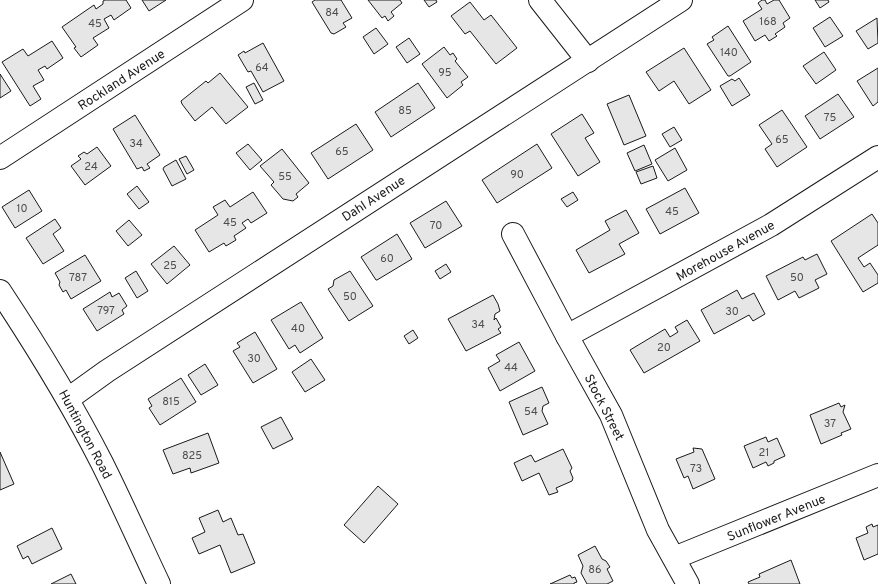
<svg xmlns="http://www.w3.org/2000/svg" width="878" height="584" font-family="Overpass,sans-serif">
<style>
.building{fill:#e6e6e6;stroke:#1a1a1a}
.lines{fill:none;stroke-linecap:round;stroke-linejoin:round}
.minor-casing{stroke:#1a1a1a;stroke-width:24}
.major-casing{stroke:#1a1a1a;stroke-width:24}
.minor{stroke:#fff;stroke-width:22}
.major{stroke:#fff;stroke-width:22}
.labels{text-anchor:middle;stroke-width:3;stroke-linejoin:round;paint-order:stroke}
.number-label{font-size:11px;fill:#4d4d4d}
.street-label{font-size:13px;fill:#1a1a1a;stroke:#fff}
</style>
<rect width="100%" height="100%" fill="#fff"/>
<g class="building">
<path d="M105 0H126L131 8 114 20 111 15 104 19 109 28 93 38 98 45 81 57 74 48 76 47 62 27 94 5 96 9 103 4V1Z"/>
<path d="M142 0H166L149 11Z"/>
<path d="M315 0H341L352 18 343 23 346 27 334 34 331 33 312 2Z"/>
<path d="M368 0H400L402 3 391 12 394 16 388 21 385 16 382 18Z"/>
<path d="M424 0H436L437 2 429 7Z"/>
<path d="M762 0H765L767 4 774 0H779L790 18 783 23 785 27 775 34 777 36 769 41 765 35 755 41 743 21 762 9 758 3Z"/>
<path d="M815 0H828L829 2 820 8Z"/>
<path d="M470 2 484 20 491 15 517 48 496 64 470 31 465 34 451 16Z"/>
<path d="M830 17 843 36 825 47 813 28Z"/>
<path d="M877 18 878 43 868 49 856 31Z"/>
<path d="M728 26 751 62 730 76H728L707 44 714 40 712 37Z"/>
<path d="M376 28 388 44 374 54 363 37Z"/>
<path d="M409 38 420 54 407 63 396 47Z"/>
<path d="M52 41 63 58 47 69 45 66 38 70 44 80 33 86 41 99 30 106 2 62 23 49 28 56Z"/>
<path d="M263 43 284 81 263 92 251 71 248 72 238 55 244 51 245 53Z"/>
<path d="M444 47 450 55 453 53 457 59 455 61 468 77 461 82 463 85 447 98 422 64Z"/>
<path d="M684 48 711 90 689 104 674 81 659 91 646 72Z"/>
<path d="M824 52 836 70 816 84 803 66Z"/>
<path d="M878 68V102L873 106 857 81Z"/>
<path d="M220 73 248 107 226 124 212 107 195 121 182 104 181 101 206 81 208 83Z"/>
<path d="M0 74 11 91 0 98Z"/>
<path d="M739 78 750 95 732 106 720 86 732 79 735 81Z"/>
<path d="M254 83 263 100 255 104 246 87Z"/>
<path d="M418 83 435 108 391 137 375 112Z"/>
<path d="M838 94 854 117 820 139 805 116Z"/>
<path d="M629 95 646 136 624 145 607 104Z"/>
<path d="M782 110 807 147 777 167 765 149 772 144 759 125Z"/>
<path d="M582 114 594 133 585 138 600 162 578 176 551 134Z"/>
<path d="M135 115 160 155 147 164 150 168 144 171 142 167 137 169 113 129Z"/>
<path d="M356 124 373 150 328 179 311 153Z"/>
<path d="M674 127 682 140 670 147 662 134Z"/>
<path d="M248 144 262 160 250 170 236 153Z"/>
<path d="M537 144 552 168 497 203 482 180Z"/>
<path d="M644 145 652 164 635 171 627 153Z"/>
<path d="M97 147 111 166 85 185 71 166 81 159 78 156 84 152 87 154Z"/>
<path d="M675 148 687 170 668 181 655 160Z"/>
<path d="M282 149 309 183 296 194 298 197 293 201 283 199 271 185 274 182 260 166Z"/>
<path d="M186 156 194 170 187 174 179 159Z"/>
<path d="M176 160 186 179 172 186 163 169 164 167Z"/>
<path d="M653 166 657 178 641 184 636 172Z"/>
<path d="M137 186 149 202 139 209 127 194Z"/>
<path d="M685 188 699 213 660 234 646 209Z"/>
<path d="M29 190 42 211 15 228 2 207Z"/>
<path d="M253 192 267 213 251 223 248 219 242 223 246 228 234 236 236 240 226 246 224 243 209 252 195 230 218 215 213 207 225 200 230 207Z"/>
<path d="M573 192 578 200 567 207 561 199Z"/>
<path d="M446 201 462 226 425 248 410 223Z"/>
<path d="M626 210 639 233 619 244 625 254 589 273 576 250 610 230 605 221Z"/>
<path d="M872 214 878 223V245L858 258 864 267 870 263 878 275V283L863 292 831 241Z"/>
<path d="M55 219 61 228 53 234 64 251 43 264 26 238Z"/>
<path d="M129 220 142 235 128 246 116 231Z"/>
<path d="M397 234 412 259 377 280H376L361 257Z"/>
<path d="M174 246 190 265 167 284 151 264Z"/>
<path d="M817 254 827 274 815 280 819 288 799 298 795 291 778 300 766 276 803 257 805 260Z"/>
<path d="M85 255 101 281 71 299 66 290 63 292 59 285 60 282 55 273Z"/>
<path d="M446 264 451 272 440 279 435 271Z"/>
<path d="M136 271 148 291 137 298 125 278Z"/>
<path d="M350 271 373 306 349 321 328 289 333 286 334 280Z"/>
<path d="M737 290 742 299 754 293 765 314 753 321 749 315 714 334 701 310Z"/>
<path d="M110 292 112 297 119 293 127 306 122 310 124 314 97 331 83 309Z"/>
<path d="M493 295 498 304 500 311 495 314 494 320 496 318 501 327 498 329 501 333 466 351 448 319Z"/>
<path d="M301 302 323 338 300 353 295 345 289 349 271 320Z"/>
<path d="M687 320 700 341 644 373 630 350 665 329 670 337 678 332 675 327Z"/>
<path d="M413 330 418 338 409 344 404 336Z"/>
<path d="M255 332 277 369 253 383 233 351 240 347 237 343Z"/>
<path d="M519 342 535 371 500 391 488 368 500 361 496 355Z"/>
<path d="M311 359 325 380 305 392 292 372Z"/>
<path d="M205 364 218 385 201 395 188 375Z"/>
<path d="M181 378 196 402 160 425 149 408 152 406 148 399Z"/>
<path d="M542 387 549 403 543 406 542 411 548 424 523 435 509 402Z"/>
<path d="M839 403 841 407 845 405 843 412 851 429 841 433 842 435 821 444 810 415Z"/>
<path d="M281 417 293 439 273 449 261 427Z"/>
<path d="M208 433 219 463 191 473 190 468 173 474 163 450Z"/>
<path d="M766 437 768 442 777 438 785 456 774 461V463L768 466 766 462 753 468 744 446Z"/>
<path d="M693 448 702 449 715 479 693 489 688 476 684 478 676 459 694 452Z"/>
<path d="M563 449 572 468 570 471 573 478 572 481 556 488 558 492 549 495 539 473 522 481 514 463 531 455 535 462Z"/>
<path d="M0 452 14 484 0 490Z"/>
<path d="M378 486 398 504 364 543 344 525Z"/>
<path d="M218 510 223 522 231 518 238 535 243 534 255 563 231 573 220 545 199 554 192 538 205 532 199 518Z"/>
<path d="M872 524 873 527 878 525V554L864 560 856 538 868 533 866 527Z"/>
<path d="M52 528 62 549 32 564 28 556 23 559 17 546Z"/>
<path d="M595 546 602 559 606 561 610 567 607 569 613 581 607 584H587L581 573 583 566 578 555Z"/>
<path d="M791 560 800 584H749L748 582 760 577 759 574Z"/>
<path d="M71 574 76 584H51Z"/>
<path d="M570 575 572 578 575 577 577 582 574 583V584H550Z"/>
</g>
<g class="lines">
<g class="minor-casing">
<g id="minor">
<path d="M540 0 588 61"/>
<path d="M0 158 242 0"/>
<path d="M513 234 567 336 611 415 658 530 688 584"/>
<path d="M567 336 771 225 878 157"/>
<path d="M68 399 107 371 681 0"/>
<path d="M674 558 878 475"/>
</g>
</g>
<g class="major-casing">
<path id="major" d="M0 291C37 347 72 404 102 463 122 503 140 544 159 584"/>
</g>
<use href="#minor" class="minor"/>
<use href="#major" class="major"/>
</g>
<g class="labels">
<g class="number-label">
<text x="332" y="16">84</text>
<text x="768" y="25">168</text>
<text x="95" y="27">45</text>
<text x="729" y="56">140</text>
<text x="262" y="71">64</text>
<text x="445" y="76">95</text>
<text x="405" y="114">85</text>
<text x="830" y="121">75</text>
<text x="782" y="143">65</text>
<text x="136" y="147">34</text>
<text x="342" y="155">65</text>
<text x="91" y="170">24</text>
<text x="517" y="178">90</text>
<text x="285" y="180">55</text>
<text x="22" y="212">10</text>
<text x="672" y="215">45</text>
<text x="230" y="226">45</text>
<text x="436" y="229">70</text>
<text x="387" y="262">60</text>
<text x="170" y="269">25</text>
<text x="78" y="281">787</text>
<text x="797" y="281">50</text>
<text x="350" y="300">50</text>
<text x="106" y="314">797</text>
<text x="732" y="315">30</text>
<text x="478" y="328">34</text>
<text x="298" y="332">40</text>
<text x="664" y="351">20</text>
<text x="254" y="362">30</text>
<text x="511" y="371">44</text>
<text x="171" y="405">815</text>
<text x="531" y="415">54</text>
<text x="830" y="427">37</text>
<text x="764" y="456">21</text>
<text x="192" y="459">825</text>
<text x="696" y="472">73</text>
<text x="595" y="573">86</text>
</g>
<g class="street-label">
<text transform="translate(121 79) rotate(-33)" y="5">Rockland Avenue</text>
<text transform="translate(373 198) rotate(-33)" y="5">Dahl Avenue</text>
<text transform="translate(725 250) rotate(-29)" y="5">Morehouse Avenue</text>
<text transform="translate(605 407) rotate(63)" y="5">Stock Street</text>
<text transform="translate(86 434) rotate(62)" y="5">Huntington Road</text>
<text transform="translate(776 517) rotate(-22)" y="5">Sunflower Avenue</text>
</g>
</g>
</svg>
